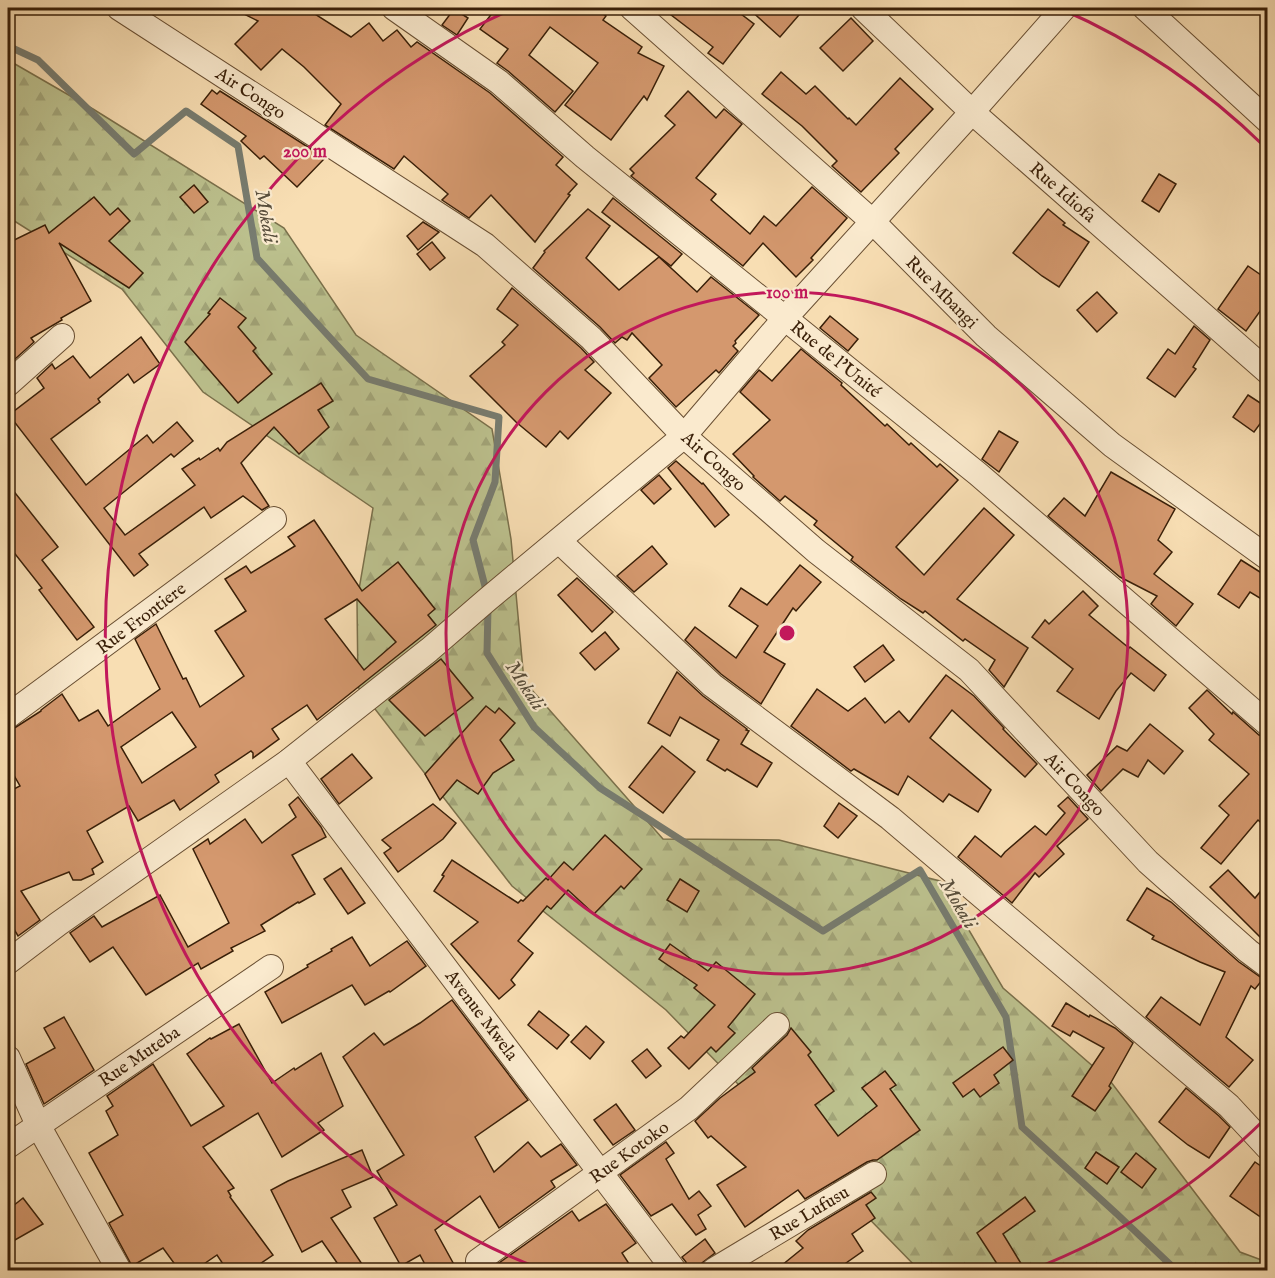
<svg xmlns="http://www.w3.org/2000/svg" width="1275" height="1278" font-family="'IM FELL English',serif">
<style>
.forest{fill:url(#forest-firs);stroke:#7a704b;stroke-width:1.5}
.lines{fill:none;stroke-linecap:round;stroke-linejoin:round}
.stream{stroke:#777c70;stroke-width:7}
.building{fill:#d4986e;stroke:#391f08;stroke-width:1.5;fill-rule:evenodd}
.minor-casing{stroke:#694f33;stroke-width:26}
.minor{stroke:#faeace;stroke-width:24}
.ring{fill:none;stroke:#c2185b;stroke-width:3}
.labels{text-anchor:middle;stroke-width:4.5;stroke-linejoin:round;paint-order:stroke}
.street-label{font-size:18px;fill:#391f08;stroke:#faeace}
.water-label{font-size:20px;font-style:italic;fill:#584e3c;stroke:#faeace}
.centre{fill:#c2185b;stroke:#faeace;stroke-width:3}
.ring-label{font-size:18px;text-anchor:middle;font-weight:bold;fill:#c2185b;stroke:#faeace;stroke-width:4.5;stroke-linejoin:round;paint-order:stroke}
</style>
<defs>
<pattern id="forest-firs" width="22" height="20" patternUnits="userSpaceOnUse" patternTransform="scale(1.5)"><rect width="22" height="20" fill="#bcc18e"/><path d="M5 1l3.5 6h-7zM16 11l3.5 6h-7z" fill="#a2a579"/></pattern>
</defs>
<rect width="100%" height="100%" fill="#f8deb3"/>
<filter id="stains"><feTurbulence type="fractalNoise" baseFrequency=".00333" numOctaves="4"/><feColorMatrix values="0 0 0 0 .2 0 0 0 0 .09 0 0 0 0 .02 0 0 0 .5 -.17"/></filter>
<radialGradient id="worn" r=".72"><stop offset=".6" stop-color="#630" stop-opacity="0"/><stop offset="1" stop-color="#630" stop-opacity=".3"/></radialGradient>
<path class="forest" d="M8 60 93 109 284 228 356 335 492 429 511 539 524 681 663 839 779 840 940 881 1003 988 1111 1082 1240 1252 1267 1262V1270H919L666 1010 512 886 358 687 357 601 373 508 203 392 122 289 8 217Z"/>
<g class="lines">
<g class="stream">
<path d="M8 46 38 60 134 154 186 111 238 146 257 258 368 379 499 417 495 482 473 540 487 594"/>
<path d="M488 608 487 653 534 727 600 788 823 931 920 870 1006 1017 1022 1127 1118 1215 1176 1270"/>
</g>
</g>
<g class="building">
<path d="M232 8H306L310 11 351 37 369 23 383 41 397 30 411 47 417 42 490 93 563 157 556 165 577 184 568 194 570 195 535 242 491 195 469 218 442 200 448 194 404 156 394 169 325 125 341 104 304 67 282 49 261 70 235 44 258 21Z"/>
<path d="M496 8H594L606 16 603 20 642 47 638 53 664 66 647 100 644 96 611 140 565 105 598 63 550 27 529 55 573 91 555 112 508 71 497 63 508 49 480 29Z"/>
<path d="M662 8H733L754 24 723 64 708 53 713 47Z"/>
<path d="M748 8H805L780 37Z"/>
<path d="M454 9 468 18 457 35 442 25Z"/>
<path d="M851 18 873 41 843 71 820 48Z"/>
<path d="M781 72 806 94 815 86 848 119 849 118 856 125 900 78 933 109 895 149 899 153 861 192 832 166 837 161 802 126 762 94Z"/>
<path d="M212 90 217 94 220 91 231 98 325 158 297 187 264 156 260 159 241 141 246 136 201 104Z"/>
<path d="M688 91 716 118 724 109 742 124 696 178 716 194 711 200 750 234 764 216 776 226 812 187 847 218 811 258 813 260 796 277 763 243 743 266 631 176 634 173 630 169 675 125 665 116Z"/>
<path d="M1159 174 1176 184 1159 212 1142 201Z"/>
<path d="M194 185 208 202 194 213 180 197Z"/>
<path d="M94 197 110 215 118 208 130 221 109 241 143 273 129 288 59 243 91 301 61 318 62 320 31 338 34 342 14 360 8 352V243L45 225 49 233Z"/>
<path d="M613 198 682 254 671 266 602 212Z"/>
<path d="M588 209 610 226 586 258 619 290 659 257 697 292 711 277 759 315 735 341 736 343 733 346 738 351 719 373 716 370 676 407 649 378 662 365 632 333 627 340 622 337 615 343 600 327 533 268 545 252 544 251Z"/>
<path d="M1048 209 1065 223 1063 225 1089 242 1059 287 1042 276 1013 253Z"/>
<path d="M423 222 439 232 418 250 407 236Z"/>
<path d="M432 242 445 258 430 270 417 254Z"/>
<path d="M1248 266 1268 280V300L1246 331 1218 309Z"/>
<path d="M512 288 581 348 594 362 585 370 611 393 568 439 560 431 546 447 516 422 470 376 505 345 502 342 518 325 497 309Z"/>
<path d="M1097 292 1117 313 1097 332 1077 310Z"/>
<path d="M220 298 246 318 238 327 256 348 253 351 272 374 238 403 185 342 210 314 208 313Z"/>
<path d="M830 316 858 339 848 351 820 328Z"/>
<path d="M1194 326 1210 340 1193 367 1196 369 1175 397 1147 378 1168 349 1175 354Z"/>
<path d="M141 337 160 364 134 383 128 374 98 399 100 402 51 439 86 485 147 435 153 443 177 422 193 441 174 457 171 454 104 508 125 535 195 485 182 469 199 458 200 460 218 448 220 451 227 442 321 383 333 401 318 410 329 427 299 454 274 427 241 463 269 506 262 510 243 496 211 518 204 507 139 554 148 565 134 576 9 415 44 388 37 378 52 364 55 369 73 356 90 378Z"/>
<path d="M801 349 842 383 841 385 885 426 887 424 909 445 911 443 937 467 940 464 958 480 896 547 924 575 984 508 1014 535 957 599 1028 648 1004 687 989 670 995 660 965 639 963 641 925 611 923 613 901 599 851 560 853 557 814 525 817 521 785 496 780 501 753 477 754 476 733 454 770 420 740 392 759 370 772 381Z"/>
<path d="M1248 395 1268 408V413L1254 432 1233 417Z"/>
<path d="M999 431 1018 442 999 472 982 459Z"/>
<path d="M676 461 702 484 703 483 729 515 715 527 668 468Z"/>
<path d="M1111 472 1175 509 1158 540 1172 552 1154 574 1193 604 1176 626 1151 604 1157 596 1120 577 1048 516 1064 498 1085 516Z"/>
<path d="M659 475 671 489 654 504 641 490Z"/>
<path d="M8 484 58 547 42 560 94 627 77 640 39 590 42 588 8 545Z"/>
<path d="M314 520 362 591 398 562 435 609 428 615 436 625 317 720 307 705 272 729 279 739 253 758V753L251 751 215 775 219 782 180 810 174 800 138 821 129 806 87 831 103 862 92 869 94 874 81 880H73L69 872 21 891 40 920 18 936 8 919V792L20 786 8 765V731L16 727 41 711V710L62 694 79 721 98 710 108 726 160 689 135 639 156 624 183 679 186 678 200 707 244 676 215 631 246 611 225 579 246 566 251 573 295 546 288 537ZM357 599 396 642 364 670 325 619ZM172 712 196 747 142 783 121 747Z"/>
<path d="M652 546 667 564 634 592 617 576Z"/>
<path d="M1241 560 1268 577V603L1250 592 1239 608 1218 594Z"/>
<path d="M800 565 821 582 796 611 793 608 764 652 785 664 761 704 721 674 685 640 695 627 736 658 758 626 729 606 741 588 767 605Z"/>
<path d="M577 578 613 612 592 632 558 595Z"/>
<path d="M1083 591 1098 606 1089 615 1129 648 1130 647 1166 675 1154 691 1131 673 1116 691 1099 719 1057 691 1073 669 1032 637 1045 620 1049 624Z"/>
<path d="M605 632 619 649 595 670 580 653Z"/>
<path d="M883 645 894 660 865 682 854 667Z"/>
<path d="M441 659 473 698 425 736 389 700Z"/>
<path d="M677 672 703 696 747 729 746 730 749 731 741 744 772 763 757 787 727 769 725 771 707 760 719 740 680 717 670 736 648 723Z"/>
<path d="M946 675 974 696 1004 728 1003 729 1037 764 1025 777 952 710 930 738 991 790 978 812 949 794 943 802 908 776 898 795 854 769 851 771 791 726 817 689 848 711 865 698 885 723 899 711 909 722Z"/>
<path d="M1207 690 1232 714 1233 712 1259 735 1268 738V829L1258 820 1221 864 1201 848 1229 815 1219 806 1249 774 1209 740 1214 734 1189 708Z"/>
<path d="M486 706 495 713 499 708 515 723 500 740 514 760 493 773 478 794 457 780 440 800 425 774Z"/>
<path d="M1150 724 1183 751 1164 774 1148 760 1138 777 1123 769 1101 791 1087 775 1117 746 1127 751Z"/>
<path d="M662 746 695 772 663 813 629 787Z"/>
<path d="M352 754 372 778 339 804 321 779Z"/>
<path d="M298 797 321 827 326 837 292 855 315 894 299 903 298 902 261 925 265 931 231 948 233 951 201 969 198 963 146 995 113 947 90 962 70 933 94 916 102 927 160 895 188 947 229 923 193 849 208 839 210 844 245 819 262 843 296 817 289 805Z"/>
<path d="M1068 797 1088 819 1057 846 1064 854 1039 877 1035 873 1012 903 958 857 975 836 1001 857 1005 852 1035 826 1046 835 1065 813 1058 806Z"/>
<path d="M839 803 857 816 838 838 824 826Z"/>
<path d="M433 804 456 823 443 839 398 872 384 853 391 848 382 840Z"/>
<path d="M605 835 642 869 624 889 621 886 594 914 568 890 551 909 547 906 518 941 533 953 511 980 515 985 499 999 451 944 478 922 434 891 444 876 442 875 452 860 518 903 521 900 523 901 546 878 548 880 564 862 573 870Z"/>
<path d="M341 868 365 903 348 914 324 879Z"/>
<path d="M1228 870 1255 898 1268 882V945L1210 887Z"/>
<path d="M680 879 699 891 687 912 667 900Z"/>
<path d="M1147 888 1171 902 1239 962 1263 979 1255 989 1251 986 1226 1037 1253 1060 1229 1087 1146 1017 1161 997 1200 1025 1225 972 1200 962 1152 939 1154 936 1127 920Z"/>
<path d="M352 937 370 966 407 941 426 966 390 992 389 991 365 1005 352 985 282 1023 265 992 308 967 307 965 332 951 331 949Z"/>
<path d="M670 944 708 971 716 962 755 994 728 1027 735 1033 716 1052 711 1047 689 1069 668 1048 681 1036 684 1038 715 1005 694 988 697 985 659 959Z"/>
<path d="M452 1000 528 1100 475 1137 494 1172 528 1142 541 1157 561 1144 577 1165 551 1181 555 1187 499 1228 480 1196 435 1230 457 1270H428L420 1255 401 1266 374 1218 397 1205 377 1171 404 1155 343 1057 374 1033 384 1045 420 1023Z"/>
<path d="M1066 1003 1089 1017 1090 1015 1115 1028 1133 1043 1109 1086 1111 1088 1095 1111 1072 1096 1104 1048 1073 1031 1070 1036 1052 1026Z"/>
<path d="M539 1011 569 1035 557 1049 528 1025Z"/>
<path d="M64 1017 94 1070 44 1104 26 1064 55 1048 44 1028Z"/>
<path d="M239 1024 272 1083 294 1068 295 1070 321 1053 343 1106 318 1123 324 1130 282 1157 258 1113 203 1147 234 1188 228 1191 231 1196 230 1197 273 1255 251 1270H227L217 1255 195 1270H179L163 1248 132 1266 109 1223 123 1215 89 1153 118 1135 106 1111 113 1106 107 1096 153 1064 191 1126 224 1106 187 1054 210 1038 211 1039Z"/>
<path d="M586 1026 604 1042 590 1059 571 1042Z"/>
<path d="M791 1028 811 1052 808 1055 834 1091 815 1105 838 1136 877 1106 862 1088 885 1071 896 1085 890 1089 920 1130 877 1160H873L867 1162 805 1199 798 1190 745 1227 717 1185 746 1167 711 1136 708 1138 695 1121 720 1098 755 1072 752 1068 787 1035Z"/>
<path d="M1003 1047 1013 1060 994 1075 999 1083 980 1097 974 1089 963 1097 953 1083Z"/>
<path d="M647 1049 661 1066 646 1078 632 1061Z"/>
<path d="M1186 1088 1219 1116 1230 1127 1209 1158 1188 1145 1159 1122Z"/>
<path d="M616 1104 635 1130 613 1145 594 1120Z"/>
<path d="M666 1142 674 1153 666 1159 689 1199 699 1191 711 1206 698 1215 706 1229 696 1235 672 1204 651 1216 620 1175Z"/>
<path d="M362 1150 373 1177 342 1190 351 1207 331 1218 366 1270H342L322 1241 302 1252 271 1190 288 1181Z"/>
<path d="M1096 1152 1119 1167 1107 1184 1085 1168Z"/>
<path d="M1136 1153 1156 1169 1142 1188 1121 1172Z"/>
<path d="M1255 1162 1268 1171V1222L1230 1196Z"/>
<path d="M871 1192 876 1198 866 1205 875 1218 852 1234 863 1251 836 1270H776L803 1248 796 1241 808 1230Z"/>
<path d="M1025 1197 1035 1211 1003 1234 1025 1270H1001L977 1233Z"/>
<path d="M23 1198 43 1224 15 1240 8 1228V1210Z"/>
<path d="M606 1204 636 1243 622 1253 633 1270H492V1268L572 1211 579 1221Z"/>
<path d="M705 1239 715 1253 702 1263 700 1270H688L686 1262 682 1257Z"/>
</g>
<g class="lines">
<g class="minor-casing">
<g id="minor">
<path d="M119 8 485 245 591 338 684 436 816 551 969 670 1148 862 1248 951 1268 966"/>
<path d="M394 8 499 82 585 157 978 474 1268 724"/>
<path d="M632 8 872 221 986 336 1112 445 1268 558"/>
<path d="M863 8 972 112 1268 372"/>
<path d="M1145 8 1268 121"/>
<path d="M8 384 62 336"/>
<path d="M559 541 712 685 890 818 1229 1106 1268 1148"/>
<path d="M8 716 274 519"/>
<path d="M289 761 674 1270"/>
<path d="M8 962 58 924 289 761 429 650 488 599 684 436 785 318 972 112 1064 8"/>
<path d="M8 1058 38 1125 119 1270"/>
<path d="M8 1146 271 967"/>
<path d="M478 1270V1261L689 1108 777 1025"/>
<path d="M714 1270 874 1174"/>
</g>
</g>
<use href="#minor" class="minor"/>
</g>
<g class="ring">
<circle cx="787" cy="633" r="341"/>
<path d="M1265 1119A682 682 0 0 1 1031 1270M543 1270A682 682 0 0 1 515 8M1059 8A682 682 0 0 1 1265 147"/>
</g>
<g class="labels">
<g class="street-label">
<text transform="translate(251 93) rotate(33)" y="6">Air Congo</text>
<text transform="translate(1063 192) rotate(41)" y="6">Rue Idiofa</text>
<text transform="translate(942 292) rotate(45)" y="6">Rue Mbangi</text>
<text transform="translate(836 359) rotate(39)" y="6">Rue de l'Unité</text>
<text transform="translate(714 461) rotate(42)" y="6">Air Congo</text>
<text transform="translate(141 618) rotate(-37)" y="6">Rue Frontiere</text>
<text transform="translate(1075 784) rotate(47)" y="6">Air Congo</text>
<text transform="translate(482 1015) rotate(53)" y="6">Avenue Mwela</text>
<text transform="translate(139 1056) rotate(-34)" y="6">Rue Muteba</text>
<text transform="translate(629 1152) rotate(-36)" y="6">Rue Kotoko</text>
<text transform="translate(809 1213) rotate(-31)" y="6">Rue Lufusu</text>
</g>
<g class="water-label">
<text transform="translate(267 216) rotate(80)" y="7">Mokali</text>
<text transform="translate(526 685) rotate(57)" y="7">Mokali</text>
<text transform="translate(959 903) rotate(60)" y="7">Mokali</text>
</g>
</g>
<circle cx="787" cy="633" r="9" class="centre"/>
<g class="ring-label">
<text x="305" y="157">200 m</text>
<text x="787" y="298">100 m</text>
</g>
<rect width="1275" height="1278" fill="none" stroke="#f8deb3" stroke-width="30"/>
<rect x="9" y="9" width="1257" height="1260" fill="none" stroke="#391f08" stroke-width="3"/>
<rect x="15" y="15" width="1245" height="1248" fill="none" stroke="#391f08" stroke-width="1.5"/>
<rect width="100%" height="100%" filter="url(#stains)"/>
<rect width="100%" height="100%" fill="url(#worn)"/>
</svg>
